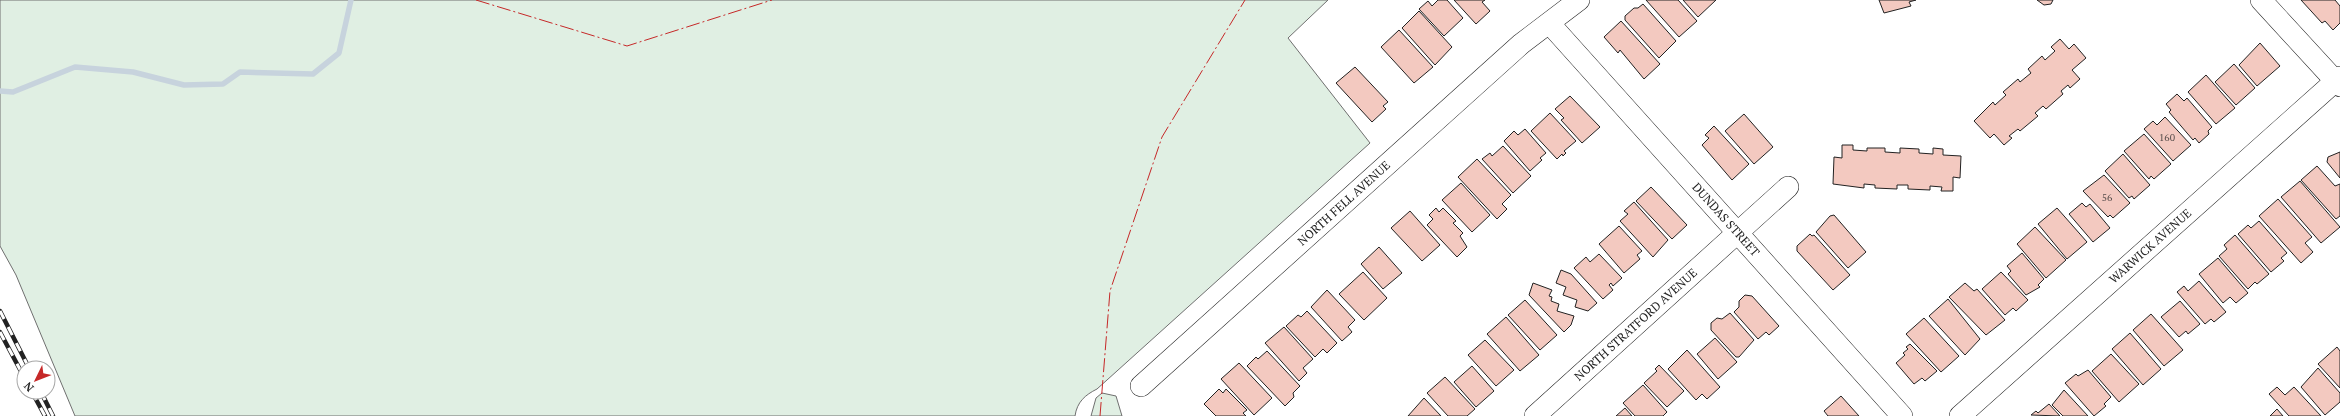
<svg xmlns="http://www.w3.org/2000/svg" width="2340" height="416" font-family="'PT Serif',serif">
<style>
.green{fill:#e0efe3;stroke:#6f6f6f}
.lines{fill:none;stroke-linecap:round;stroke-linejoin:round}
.stream{stroke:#c7d3dd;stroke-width:5.5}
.building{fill:#f3c9c0;stroke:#222}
.minor-casing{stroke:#222;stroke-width:22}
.minor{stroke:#fff;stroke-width:21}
.rail-casing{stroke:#222;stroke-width:4.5}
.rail{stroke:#fff;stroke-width:3;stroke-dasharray:9;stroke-linecap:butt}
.power{stroke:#c62828;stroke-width:1;stroke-dasharray:14 3 2 3;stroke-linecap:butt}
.labels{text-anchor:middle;stroke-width:3;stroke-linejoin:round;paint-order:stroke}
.number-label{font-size:10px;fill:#564c4a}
.street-label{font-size:12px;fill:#222;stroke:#fff}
</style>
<rect width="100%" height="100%" fill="#fff"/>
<g class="green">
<path d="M0 0H1328L1288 38 1370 143 1097 389C1085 395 1077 402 1075 416H75L16 275 0 246Z"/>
<path d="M1102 393 1116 396 1122 416H1091L1096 398Z"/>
</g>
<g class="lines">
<path class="stream" d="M0 91 13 92 75 67 133 72 184 85 223 84 240 72 313 74 339 53 351 0"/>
</g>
<g class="building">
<path d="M1438 0H1447L1463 18 1444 36 1419 9 1428 1 1432 6Z"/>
<path d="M1454 0H1485L1482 2 1490 11 1476 24Z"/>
<path d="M1646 0H1678L1697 21 1679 37Z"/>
<path d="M1683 0H1716L1698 17Z"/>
<path d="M1879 0H1916L1909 2 1911 6 1884 13Z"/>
<path d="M2037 0H2053L2051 4 2044 5Z"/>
<path d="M2301 0H2335L2340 6V23L2333 30 2325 21 2322 23Z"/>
<path d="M1643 4 1676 41 1659 58 1625 20V16L1634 8H1638Z"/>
<path d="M1419 11 1452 47 1435 65 1402 28Z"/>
<path d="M1621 21 1660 64 1644 79 1620 50 1618 53 1604 37Z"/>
<path d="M1399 30 1433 67 1414 83 1381 47Z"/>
<path d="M2060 39 2069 49 2074 44 2086 58 2072 70 2080 79 2070 88 2068 85 2061 91 2063 94 2046 109 2043 106 2035 113 2038 116 2020 131 2018 129 2009 136 2012 138 2004 145 1994 134 1990 138 1974 121 1993 102 1995 105 2006 95 2003 92 2018 79 2020 82 2031 73 2028 69 2042 56 2045 60 2055 51 2051 47Z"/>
<path d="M2260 43 2280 66 2257 86 2239 65Z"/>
<path d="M2234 64 2255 88 2236 105 2215 82Z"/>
<path d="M1355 67 1388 102 1383 106 1386 109 1372 122 1336 83Z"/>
<path d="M2206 75 2235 108 2216 124 2188 92Z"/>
<path d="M2177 94 2184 101 2187 98 2212 127 2208 131 2209 134 2199 143 2195 138 2193 140 2169 112 2171 110 2166 104Z"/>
<path d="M1570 96 1600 127 1582 143 1561 120 1564 118 1555 109Z"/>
<path d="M1550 113 1576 141 1564 151 1566 153 1563 156 1562 154 1557 159 1531 131Z"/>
<path d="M1744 114 1773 147 1754 164 1725 131Z"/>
<path d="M2165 117 2191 145 2173 161 2144 129 2153 121 2157 125Z"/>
<path d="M1714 126 1749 164 1732 180 1702 145 1709 138 1705 135Z"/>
<path d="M1525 129 1546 153 1540 158 1542 160 1530 171 1504 141 1514 131 1518 135Z"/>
<path d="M2144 134 2171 164 2154 179 2151 176 2149 179 2124 151Z"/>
<path d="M1842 145H1853V150L1867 151V148H1885V152L1900 153V148L1919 149V153L1933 154V148L1943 149V155L1961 156 1960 178 1953 177V191H1941L1942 187 1930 186V190L1908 189V185H1897V189L1875 188V185L1864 184V188L1833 184 1834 157 1842 158Z"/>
<path d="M1503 146 1531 176 1513 193 1482 159 1490 153 1492 156Z"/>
<path d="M2340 152V178L2327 162 2328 157Z"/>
<path d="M2123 154 2150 185 2134 199 2132 196 2129 198 2105 171Z"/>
<path d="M1477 159 1511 195 1502 204 1507 209 1497 219 1458 177Z"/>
<path d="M2317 166 2335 186 2340 184V216L2336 219 2301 180Z"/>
<path d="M2104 175 2130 203 2113 218 2110 215 2108 217 2083 191Z"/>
<path d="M2300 181 2340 227 2321 243 2281 197Z"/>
<path d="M1461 183 1490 215 1472 232 1442 200Z"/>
<path d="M1651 187 1687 225 1672 239 1636 201Z"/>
<path d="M2278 199 2312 237 2305 243 2313 252 2301 263 2259 216Z"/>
<path d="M1634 202 1668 240 1653 257 1620 221 1628 214 1624 211Z"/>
<path d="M2082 203 2086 207 2090 204 2110 228 2093 242 2069 214Z"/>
<path d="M1436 208 1439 212 1443 208 1456 221 1453 223 1463 233 1460 236 1467 247 1457 257 1427 225 1433 219 1429 215Z"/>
<path d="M2057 208 2087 242 2067 259 2038 224Z"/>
<path d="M1410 211 1440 245 1422 261 1391 228Z"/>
<path d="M1834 215 1866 252 1848 268 1816 232 1830 216Z"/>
<path d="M2259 221 2287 253 2281 258 2284 261 2271 272 2238 234 2248 225 2251 228Z"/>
<path d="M1619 226 1642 251 1637 255 1640 259 1624 273 1599 244Z"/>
<path d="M2035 227 2066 260 2046 278 2017 244Z"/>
<path d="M1810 234 1812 236 1814 235 1850 275 1833 290 1797 251V246Z"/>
<path d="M2235 235 2269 274 2257 284 2255 282 2248 289 2219 256 2227 249 2224 245Z"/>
<path d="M1379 247 1402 273 1383 289 1361 264Z"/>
<path d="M2022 253 2044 279 2038 285 2040 287 2026 295 2008 274 2011 271 2007 266Z"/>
<path d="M1599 254 1622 278 1613 286 1611 283 1609 285 1613 290 1603 299 1574 268 1586 257 1590 262Z"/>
<path d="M2218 258 2248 293 2236 303 2230 297 2223 303 2199 274Z"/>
<path d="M1561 270 1571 274 1597 303 1588 311 1575 307 1577 300 1563 295 1566 287 1556 283Z"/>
<path d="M1363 272 1387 298 1364 320 1339 294Z"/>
<path d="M2001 272 2028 300 2016 311 2013 308 2005 315 1982 289Z"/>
<path d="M2199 281 2226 312 2214 322 2211 319 2205 324 2177 292 2184 286 2188 291Z"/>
<path d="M1533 283 1552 290 1549 296 1552 297 1551 301 1559 304 1557 311 1574 316 1571 325 1564 332 1529 295Z"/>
<path d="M1965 283 1974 291 1977 289 2005 320 1986 335 1949 297Z"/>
<path d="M1327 290 1355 320 1348 327 1352 332 1342 341 1311 307Z"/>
<path d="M1745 295 1752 296 1779 326 1769 335 1766 332 1758 339 1734 312 1739 307V301Z"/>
<path d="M1948 299 1980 339 1965 355 1929 316Z"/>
<path d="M1525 300 1557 335 1540 350 1508 315Z"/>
<path d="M2180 301 2200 324 2188 334 2186 331 2179 337 2161 317Z"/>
<path d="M1307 311 1337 343 1327 353 1323 349 1315 357 1286 326 1298 315 1301 317Z"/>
<path d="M1730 313 1754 340 1739 357H1736L1711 330V323L1717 318 1722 319Z"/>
<path d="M2151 314 2183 350 2164 366 2133 330Z"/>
<path d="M1506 317 1539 355 1520 371 1487 334Z"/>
<path d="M1924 318 1959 356 1941 372 1906 334Z"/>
<path d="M1284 327 1313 359 1303 368 1307 373 1299 381 1265 343Z"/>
<path d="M2130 333 2161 369 2143 385 2112 349Z"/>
<path d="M1715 338 1737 362 1718 379 1697 354Z"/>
<path d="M1485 340 1514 370 1496 386 1468 355Z"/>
<path d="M1910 344 1937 371 1925 381 1922 378 1914 384 1896 363 1905 355 1903 353 1908 349 1906 347Z"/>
<path d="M2337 347 2340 351V388L2318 364Z"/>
<path d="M1687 350 1720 387 1707 399 1702 394 1696 400 1668 369Z"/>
<path d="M1267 351 1300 386 1293 393 1294 397 1285 406 1247 366 1256 357 1258 359Z"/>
<path d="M2111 354 2139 384 2119 402 2092 371Z"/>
<path d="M1239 363 1272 398 1254 415 1221 379Z"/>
<path d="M1659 365 1684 391 1667 407 1644 383 1657 371 1655 369Z"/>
<path d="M1472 366 1494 391 1476 407 1454 382Z"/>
<path d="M2318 368 2340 393V402L2325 415 2301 387Z"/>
<path d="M2088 370 2111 397 2104 404 2106 406 2094 416 2065 383 2076 374 2078 376Z"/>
<path d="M1445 377 1475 409 1467 416H1448L1427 393Z"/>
<path d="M1643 385 1667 412 1663 416H1635L1623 403Z"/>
<path d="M2277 387 2285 395 2294 387 2321 416H2289L2269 394Z"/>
<path d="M1219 389 1223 393 1226 389 1247 410 1243 413 1246 416H1216L1204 404Z"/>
<path d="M2064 390 2088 416H2063L2052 405Z"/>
<path d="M1841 396 1859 416H1828L1824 411Z"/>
<path d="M1424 398 1441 416H1408Z"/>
<path d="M2049 404 2060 416 2031 415 2036 411 2038 413Z"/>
<path d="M1625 408 1632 416H1616Z"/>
<path d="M2277 409 2283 416H2270Z"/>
</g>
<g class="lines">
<g class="minor-casing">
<g id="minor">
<path d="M2261 0 2340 86"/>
<path id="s1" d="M1550 24 1902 416"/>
<path id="s2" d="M1141 386 1521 44 1579 0"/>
<path id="s3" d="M1535 416 1788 187"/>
<path id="s4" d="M1960 416 2340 77"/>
</g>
</g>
<use href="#minor" class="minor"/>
<g class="rail-casing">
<g id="rail">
<path d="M0 311 29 368"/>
<path d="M0 332 24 377"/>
<path d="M32 392 45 416"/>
<path d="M41 392 53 416"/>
</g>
</g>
<use href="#rail" class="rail"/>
<g class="power">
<path d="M476 0 627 46 772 0"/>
<path d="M1100 416 1110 291 1162 137 1245 0"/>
</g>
</g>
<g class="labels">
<g class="number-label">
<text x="2167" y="141">160</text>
<text x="2107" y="201">56</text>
</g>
<g class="street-label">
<text dy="4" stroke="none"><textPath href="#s2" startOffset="273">NORTH FELL AVENUE</textPath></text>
<text dy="4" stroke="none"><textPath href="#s1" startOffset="263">DUNDAS STREET</textPath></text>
<text dy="4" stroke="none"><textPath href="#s4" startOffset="255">WARWICK AVENUE</textPath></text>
<text dy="4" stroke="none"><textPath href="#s3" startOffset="136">NORTH STRATFORD AVENUE</textPath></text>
</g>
</g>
<g transform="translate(36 380) rotate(227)"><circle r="19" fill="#ffffff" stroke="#a7a7a7"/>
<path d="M0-3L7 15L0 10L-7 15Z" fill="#c62828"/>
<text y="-6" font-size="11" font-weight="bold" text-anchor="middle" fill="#222222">N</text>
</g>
</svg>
